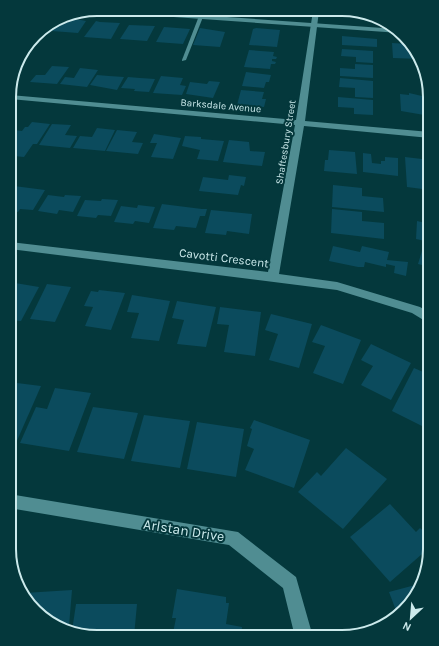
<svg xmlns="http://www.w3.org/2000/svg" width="439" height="646" font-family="Karla,sans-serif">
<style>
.building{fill:#0b4b5d}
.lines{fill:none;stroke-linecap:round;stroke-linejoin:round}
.lane{fill:#508d92;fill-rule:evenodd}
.street{fill:#508d92;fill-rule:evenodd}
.secondary{fill:#508d92;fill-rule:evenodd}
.labels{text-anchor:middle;stroke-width:4;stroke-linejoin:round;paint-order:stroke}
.far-street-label{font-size:10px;fill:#cceaec;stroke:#04383c}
.street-label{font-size:12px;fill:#cceaec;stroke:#04383c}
.near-street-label{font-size:14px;fill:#cceaec;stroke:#04383c}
.rim{fill:none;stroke:#cceaec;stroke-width:2}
</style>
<rect width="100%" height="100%" fill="#04383c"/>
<g class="building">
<path d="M345 11H359L375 18 345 16Z"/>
<path d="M61 19 81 20 86 21 78 33 52 31Z"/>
<path d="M96 21 100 22 120 23 111 39 84 37Z"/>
<path d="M129 25 155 26 147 41 120 39Z"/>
<path d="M164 27 190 29 183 44 156 42Z"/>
<path d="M200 28 225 32 220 47 193 45Z"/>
<path d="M256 28 280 30 277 47 249 45 253 29Z"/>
<path d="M342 36 377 39V47L342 45Z"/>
<path d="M392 43 408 44 409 49 414 51 420 59 393 58Z"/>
<path d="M342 49 373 51V63L356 62V57L341 56Z"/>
<path d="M249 50 274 52 273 56 277 57 276 59H272V61L276 62 275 64H271L270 69 244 67Z"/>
<path d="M355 64 373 65V78L340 76V68L355 69Z"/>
<path d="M52 66 69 67 57 84 30 82 36 75H45Z"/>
<path d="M80 68 98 70 87 87 60 84 65 77 74 78Z"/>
<path d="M246 72 271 75 269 82H266L264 88 242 86Z"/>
<path d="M97 75 109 76 124 77 117 90 90 85Z"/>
<path d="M161 76 183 78 180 85 186 86 182 95 153 93Z"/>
<path d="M128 77 140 78 155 79 149 92 134 91 135 89 121 88Z"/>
<path d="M340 78 373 81V98L355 97V88L339 87Z"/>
<path d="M209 81 220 82 213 98 186 94 190 82 207 84Z"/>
<path d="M241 90 264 92 262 99H266L264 107 237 105Z"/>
<path d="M409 93 422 96 423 107H430V116L401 111 400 94 409 95Z"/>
<path d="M338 97 373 100V115L354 114V108L338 107Z"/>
<path d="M32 122 50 124 37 144H33L24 157 14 156 16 152 10 151V145L12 142H10V136L14 130 22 131 25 127H28Z"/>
<path d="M52 124 71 125 65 135 77 136 70 148 39 145Z"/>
<path d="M97 128 115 130 105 151 73 148 80 136 92 137Z"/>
<path d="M117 130 137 132 132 142 143 143 138 154 106 151Z"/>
<path d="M154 134 181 138 173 159 151 157 157 143H150Z"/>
<path d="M185 136 201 137V139L224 141 218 161 197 159 200 150 182 146Z"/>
<path d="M229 140 249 142 250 151 265 152 262 166 223 162Z"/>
<path d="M329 150 355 152 357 174 324 171 325 160H328Z"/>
<path d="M363 153 371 154 372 163 381 164V161H385V157L398 158V176L363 172Z"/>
<path d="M405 157 422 159 423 163H430V190L407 187Z"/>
<path d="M229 175 246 177 244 186 241 185 238 195 199 191 203 177 228 180Z"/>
<path d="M333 185 362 188V196L383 198 384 212 332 207Z"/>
<path d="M14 186 45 190 33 210 20 209 18 212 10 211V193Z"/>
<path d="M48 195 64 197 65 195 81 196 73 212 59 210 57 214 38 211Z"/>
<path d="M102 199 118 200 111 216 98 215 96 218 77 216 85 200 101 201Z"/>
<path d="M162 204 202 209H207L205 216H200L196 228 176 226 174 230 153 228Z"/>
<path d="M138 205 155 207 149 223 135 221 133 224 114 222 121 206 137 208Z"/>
<path d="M332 209 362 212V221L384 223V239L331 233Z"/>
<path d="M211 210 252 214 249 234 227 231 226 235 205 233Z"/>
<path d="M417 221 430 224V267L418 264 425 241 416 239Z"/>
<path d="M333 246 360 252 362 246 389 252 387 260 408 262 406 276 394 273 395 266 386 264V267L365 262 364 267H358L329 261Z"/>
<path d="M9 282 39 287 21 321 9 320Z"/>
<path d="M47 284 71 287 55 322 30 319Z"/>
<path d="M99 290 125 293 111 330 85 326 93 307 84 306 91 291 98 292Z"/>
<path d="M132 295 170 301 159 341 131 338 139 313 127 312Z"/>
<path d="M177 301 216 307 206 347 177 344 184 320 172 318Z"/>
<path d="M220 307 261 312 255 356 224 352 229 325 217 324Z"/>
<path d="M271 314 312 324 299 368 269 360 278 334 265 330Z"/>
<path d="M321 325 361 340 343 384 313 373 325 346 312 342Z"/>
<path d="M371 344 411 363 391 400 361 385 373 366 361 360Z"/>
<path d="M414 368 430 375V430L392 411Z"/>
<path d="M9 382 41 386 16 443 9 442Z"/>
<path d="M55 388 91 393 69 451 20 443 36 407 47 409Z"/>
<path d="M93 407 138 413 124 459 77 452Z"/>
<path d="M144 415 190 421 180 468 131 461Z"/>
<path d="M254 420 310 440 294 488 245 470 254 449 247 446 252 429 250 428Z"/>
<path d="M197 422 244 429 236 477 187 469Z"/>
<path d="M346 448 387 479 343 529 298 492 317 472 321 476Z"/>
<path d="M390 504 416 532 420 528 430 537V547L390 582 350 537Z"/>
<path d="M419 584 412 602 397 613 389 592Z"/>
<path d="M177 589 226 597V603H229L226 624 242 627 241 637 180 636V634L173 633 176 618H172Z"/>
<path d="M72 590 69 626 64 627 44 619 24 593Z"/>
<path d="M76 604H137L134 636H86L72 631Z"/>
</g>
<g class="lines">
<path class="lane" d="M199 16 203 17 186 60 182 61V60Z"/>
<g class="street">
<path d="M313 11H319L305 121 430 132V138L304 126 279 274 337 282 420 307 430 313V324L412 313 337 290 10 249V242L268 272 295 125 10 99V95L296 120Z"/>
<path d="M9 494 238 532 296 577 313 637H295L283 588 229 545 9 508Z"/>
</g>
<path class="secondary" d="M142 13H169L397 29 400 33 145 15Z"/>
</g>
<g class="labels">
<g class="far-street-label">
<text transform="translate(221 105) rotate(5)" y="4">Barksdale Avenue</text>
<text transform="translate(285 142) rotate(-81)" y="4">Shaftesbury Street</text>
</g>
<g class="street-label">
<text transform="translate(224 258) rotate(7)" y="4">Cavotti Crescent</text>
</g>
<g class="near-street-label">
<text transform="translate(184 530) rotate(9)" y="5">Arlstan Drive</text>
</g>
</g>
<path d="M0 0H439V646H0ZM97 16H342A81 81 0 0 1 423 97V549A81 81 0 0 1 342 630H97A81 81 0 0 1 16 549V97A81 81 0 0 1 97 16Z" fill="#04383c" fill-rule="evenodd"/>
<path class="rim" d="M97 16H342A81 81 0 0 1 423 97V549A81 81 0 0 1 342 630H97A81 81 0 0 1 16 549V97A81 81 0 0 1 97 16Z"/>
<g transform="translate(411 618) rotate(206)" stroke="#04383c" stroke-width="3" paint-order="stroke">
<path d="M0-3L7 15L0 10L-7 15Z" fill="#cceaec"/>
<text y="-6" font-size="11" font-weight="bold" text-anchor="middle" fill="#cceaec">N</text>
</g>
</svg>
